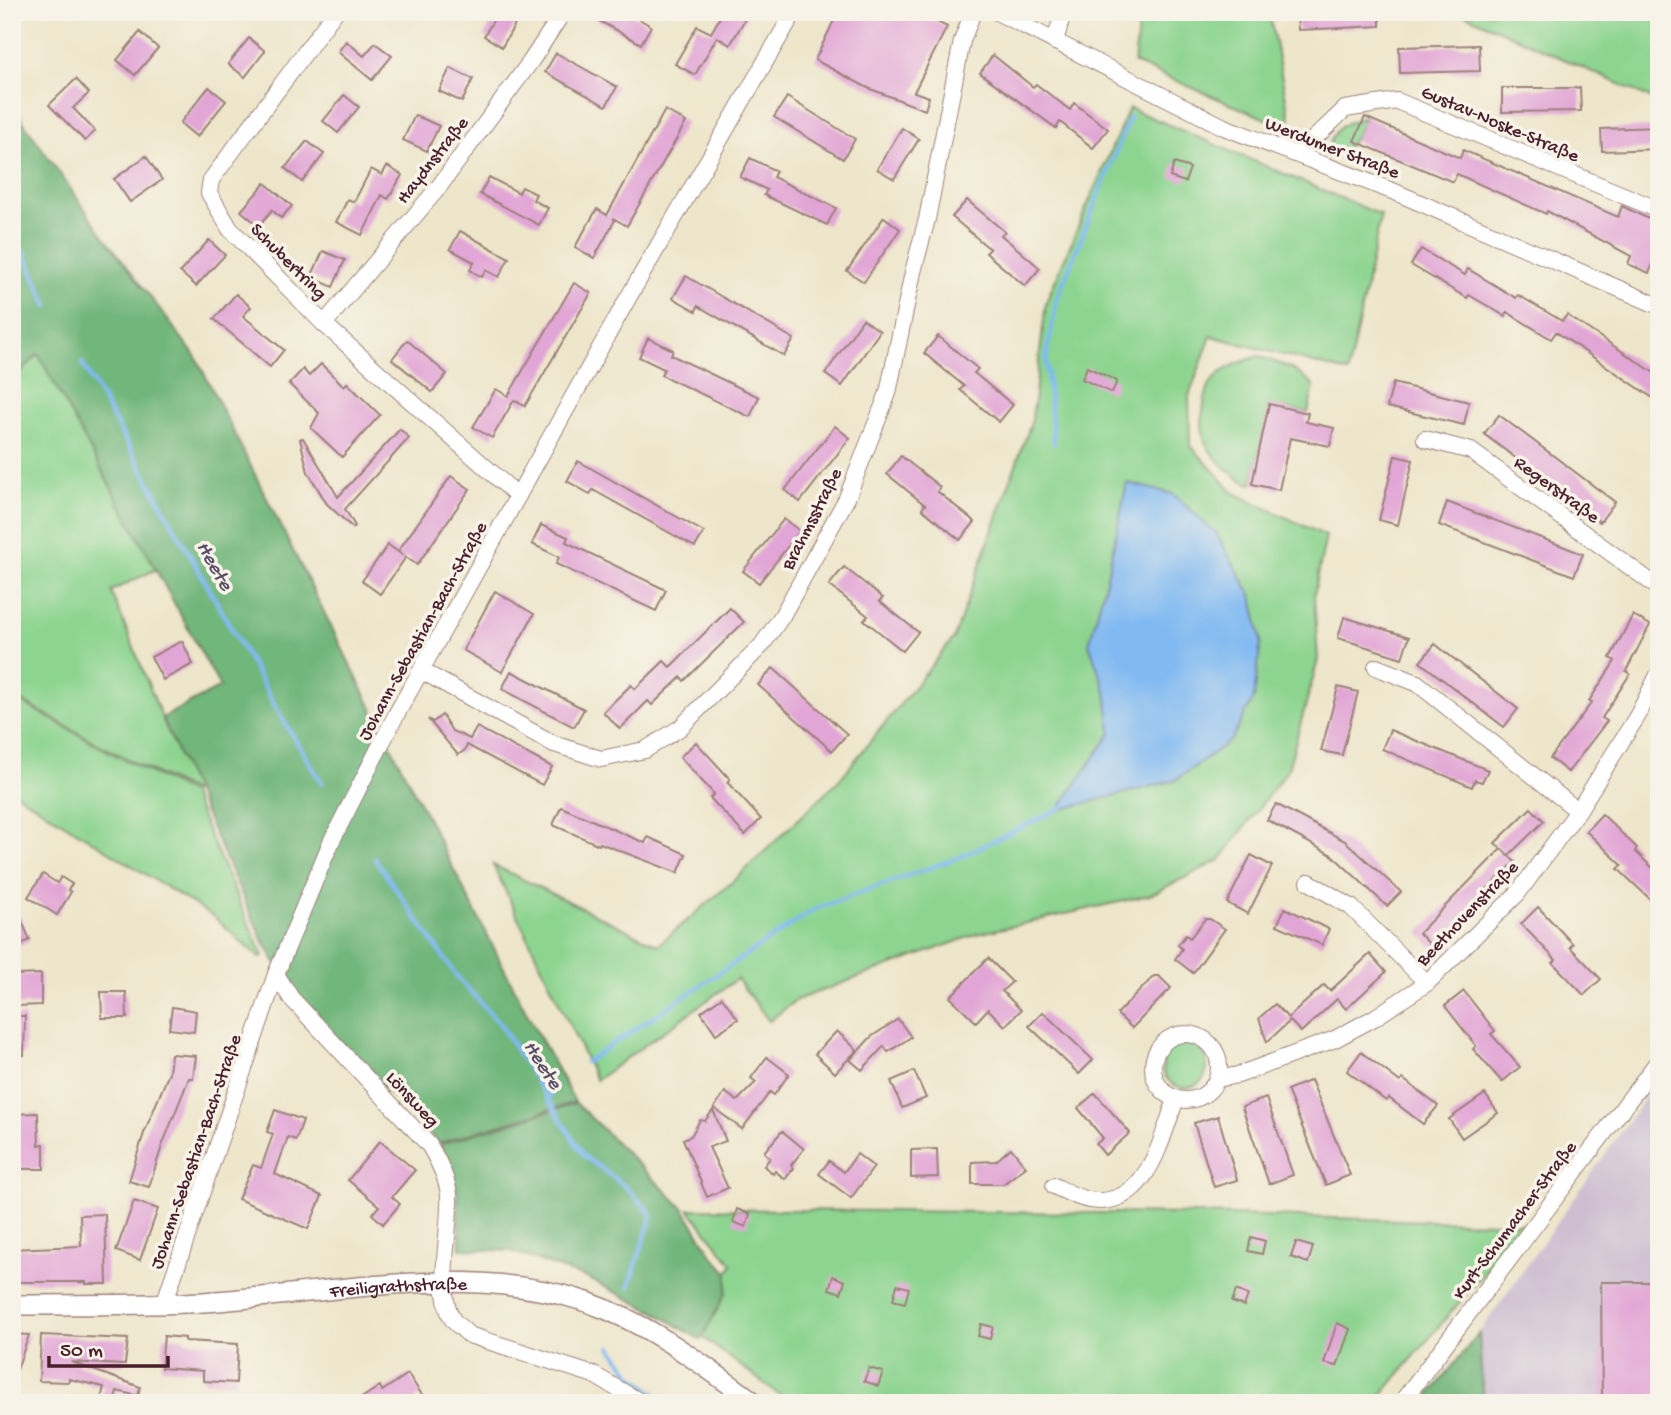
<svg xmlns="http://www.w3.org/2000/svg" width="1671" height="1415" font-family="'Gochi Hand',sans-serif">
<style>
.industrial{fill:#cdbed2}
.green{fill:#8cd48f;stroke:#6b7a5d;stroke-width:2}
.forest{fill:#71b67a;stroke:#5e6a52;stroke-width:2}
.water{fill:#81baf2;stroke:#666c8e;stroke-width:2}
.lines{fill:none;stroke-linecap:round;stroke-linejoin:round}
.stream{stroke:#81baf2;stroke-width:4.5}
.building{fill:#e2a6d6}
.minor-casing{stroke:#9c827b;stroke-width:18}
.major-casing{stroke:#9c827b;stroke-width:22}
.minor{stroke:#fff;stroke-width:16}
.major{stroke:#fff;stroke-width:19}
.labels{text-anchor:middle;stroke-width:7;stroke-linejoin:round;paint-order:stroke}
.street-label{font-size:19px;fill:#4a1f2b;stroke:#f7f3e8}
.water-label{font-size:21px;font-style:italic;fill:#5a4e67;stroke:#f7f3e8}
</style>
<rect width="100%" height="100%" fill="#f7f3e8"/>
<filter id="ink" filterUnits="userSpaceOnUse"><feTurbulence type="fractalNoise" baseFrequency=".0143" numOctaves="2"/><feDisplacementMap in="SourceGraphic" scale="14" xChannelSelector="R" yChannelSelector="G"/><feConvolveMatrix kernelMatrix="1 2 1 2 8 2 1 2 1" color-interpolation-filters="sRGB"/></filter>
<filter id="wash" filterUnits="userSpaceOnUse"><feTurbulence type="fractalNoise" baseFrequency=".00686" numOctaves="4" result="noise"/><feDisplacementMap in="SourceGraphic" scale="28" xChannelSelector="R" yChannelSelector="G"/><feGaussianBlur stdDeviation="1.57" result="paint"/><feColorMatrix in="noise" values="0 0 0 0 0 0 0 0 0 0 0 0 0 0 0 0 0 1.4 0 .05"/><feComposite in="paint" operator="in"/></filter>
<g filter="url(#wash)">
<rect width="100%" height="100%" fill="#eee6cb"/>
<path class="industrial" d="M1659 1078V1403H1483L1479 1333Z"/>
<g class="green">
<path d="M1140 12H1269L1292 130 1134 63Z"/>
<path d="M1459 12H1659V102Z"/>
<path d="M1129 108 1381 215 1348 372 1211 336 1189 396 1190 445 1234 493 1326 536 1314 595 1318 660 1288 769 1220 860 1150 895 977 934 796 1000 769 1021 737 979 596 1080 493 865 658 945 737 878 840 779 954 638 1032 420 1046 302Z"/>
<path d="M1365 117C1358 133 1354 146 1336 153L1332 150 1330 143C1335 126 1349 121 1365 117Z"/>
<path d="M38 353 157 569 111 591 162 718 196 793 100 745 12 695V382Z"/>
<path d="M1259 356 1291 368 1314 385 1308 413 1269 405 1252 484C1237 481 1210 456 1205 441 1199 425 1203 390 1215 378 1226 366 1244 361 1259 356Z"/>
<path d="M12 697 106 750 191 793 263 956 260 958 214 917 12 791Z"/>
<circle cx="1185" cy="1066" r="22"/>
<path d="M689 1209 1198 1214 1525 1224 1375 1403H790L700 1335 732 1264Z"/>
</g>
<g class="forest">
<path d="M12 106 101 232 196 357 405 774 533 1025 575 1102 439 1143 298 1000 262 939 162 718 220 687 38 354 12 382Z"/>
<path d="M576 1103 684 1209 712 1255 728 1273 726 1293 701 1340 653 1311 587 1278 511 1251 460 1249 457 1190 441 1144Z"/>
<path d="M1479 1333 1483 1403H1423Z"/>
</g>
<path class="water" d="M1127 483 1173 494 1216 533 1252 596 1261 641 1254 698 1231 740 1176 780 1063 809 1060 807 1111 733 1106 692 1089 644 1106 581Z"/>
<g class="lines">
<g class="stream">
<path d="M12 236 25 255 48 306"/>
<path d="M82 363 283 720 322 783"/>
<path d="M1054 444 1046 359 1057 298 1130 117"/>
<path d="M375 859 458 978 500 1024 584 1156 626 1187 652 1215 629 1287"/>
<path d="M586 1062 815 909 960 857 1061 808"/>
<path d="M548 1099 554 1086"/>
<path d="M611 1347 632 1375 666 1403"/>
</g>
</g>
<g id="blocks">
<g class="building">
<path d="M498 12H522L502 47 484 36Z"/>
<path d="M583 12H627L651 26 641 44Z"/>
<path d="M723 12H749L730 45 717 37 695 75 675 64 697 26 711 33Z"/>
<path d="M838 12H918L947 27 914 92 929 97 925 110 868 88 815 60Z"/>
<path d="M1297 12H1380V26L1298 30Z"/>
<path d="M140 32 158 48 135 75 117 60Z"/>
<path d="M249 38 265 51 245 77 228 64Z"/>
<path d="M346 41 364 56 375 43 392 56 372 80 338 52Z"/>
<path d="M1479 45 1480 71 1400 73 1399 47Z"/>
<path d="M556 53 617 87 606 106 545 72Z"/>
<path d="M993 55 1033 87 1036 84 1070 110 1074 103 1108 129 1093 148 1060 122 1056 128 980 73Z"/>
<path d="M450 68 473 79 462 102 439 91Z"/>
<path d="M76 79 89 93 73 108 95 131 85 141 49 105Z"/>
<path d="M209 87 226 101 197 137 180 123Z"/>
<path d="M1502 88H1580L1581 111 1502 112Z"/>
<path d="M344 95 359 107 338 133 323 121Z"/>
<path d="M787 97 855 139 843 159 774 117Z"/>
<path d="M665 110 686 122 627 226 613 218 615 220 594 258 575 247 597 209 607 215Z"/>
<path d="M415 115 439 126 427 151 403 140Z"/>
<path d="M1365 117 1460 158 1463 150 1618 217 1622 206 1659 224V252L1649 273 1628 264 1631 256 1547 211 1546 214 1457 174 1453 182 1354 141Z"/>
<path d="M1659 127V149L1602 151 1601 129Z"/>
<path d="M902 128 919 139 894 179 877 169Z"/>
<path d="M307 141 324 154 302 182 285 168Z"/>
<path d="M146 156 162 180 130 202 114 179Z"/>
<path d="M750 158 776 171 773 177 836 208 827 225 764 195 767 190 740 177Z"/>
<path d="M1174 163 1190 168 1185 182 1170 177Z"/>
<path d="M387 166 402 175 388 199 382 195 362 235 336 222 348 199 354 202 371 169 382 175Z"/>
<path d="M489 177 519 193 522 187 536 194 533 200 548 208 539 225 480 194Z"/>
<path d="M265 183 292 206 281 218 272 210 259 226 241 211Z"/>
<path d="M967 200 1005 232 1001 235 1040 268 1025 286 986 253 990 249 952 217Z"/>
<path d="M884 217 900 229 864 282 847 271Z"/>
<path d="M460 231 509 258 499 277 486 270 482 277 470 270 474 262 450 249Z"/>
<path d="M209 240 225 255 196 286 180 272Z"/>
<path d="M1421 249 1465 275 1468 269 1516 298 1518 295 1562 321 1567 315 1659 376V402L1556 332 1551 339 1507 312 1505 316 1469 295 1467 298 1411 265Z"/>
<path d="M323 251 345 260 333 287 311 277Z"/>
<path d="M686 276 794 339 784 356 698 306 696 311 673 298Z"/>
<path d="M574 283 591 293 525 406 514 400 492 438 473 427 496 389 508 396Z"/>
<path d="M236 294 251 307 243 316 284 350 270 367 214 319Z"/>
<path d="M863 319 880 331 842 386 825 374Z"/>
<path d="M938 336 978 369 974 373 1013 405 999 422 960 390 964 386 924 353Z"/>
<path d="M648 338 673 350 671 355 759 397 750 417 661 375 664 369 639 357Z"/>
<path d="M407 340 447 374 432 392 392 359Z"/>
<path d="M321 364 344 386 347 383 380 415 342 457 311 428 319 413 289 384 303 369 309 376Z"/>
<path d="M1087 367 1117 381 1112 393 1082 379Z"/>
<path d="M1393 383 1469 402 1464 425 1387 407Z"/>
<path d="M1269 404 1308 413 1306 422 1334 428 1330 446 1290 438 1279 490 1252 484Z"/>
<path d="M1499 415 1615 502 1600 522 1484 434Z"/>
<path d="M835 426 850 438 800 502 785 490Z"/>
<path d="M400 429 409 438 345 509 355 526 353 528 327 504 308 472 300 439 303 438 338 497Z"/>
<path d="M901 456 940 487 937 491 975 522 960 540 922 509 925 505 887 474Z"/>
<path d="M1395 456 1413 460 1398 525 1379 520Z"/>
<path d="M578 461 704 532 695 547 593 490 590 494 567 481Z"/>
<path d="M451 476 470 489 417 565 406 557 380 594 362 581 388 545 404 556 398 551Z"/>
<path d="M1447 502 1583 554 1574 576 1439 525Z"/>
<path d="M784 519 800 531 759 583 743 571Z"/>
<path d="M541 525 568 537 566 542 666 590 656 611 556 564 559 557 532 544Z"/>
<path d="M844 567 883 598 879 601 918 632 903 651 864 620 868 616 829 585Z"/>
<path d="M495 591 534 614 502 672 463 650Z"/>
<path d="M730 608 744 622 684 681 681 677 652 705 648 701 620 729 603 712 631 685 635 689 664 661 670 667Z"/>
<path d="M1633 615 1650 625 1626 671 1630 674 1602 718 1607 721 1568 772 1550 758 1592 702 1589 701 1615 661 1610 658Z"/>
<path d="M1344 617 1409 637 1402 658 1338 638Z"/>
<path d="M182 641 193 664 163 680 151 657Z"/>
<path d="M1435 644 1518 709 1504 727 1420 662Z"/>
<path d="M773 668 847 734 832 751 758 685Z"/>
<path d="M511 671 584 709 574 727 502 689Z"/>
<path d="M1338 687 1358 692 1342 755 1321 751Z"/>
<path d="M442 715 452 731 470 739 477 727 552 767 542 785 467 745 465 750 458 755 428 719 433 722Z"/>
<path d="M1390 730 1488 770 1482 782 1475 780 1472 787 1382 749Z"/>
<path d="M696 742 730 779 727 782 761 819 745 835 710 798 714 794 680 757Z"/>
<path d="M1276 804 1345 841 1401 892 1387 906 1332 855 1267 820Z"/>
<path d="M561 807 645 843 648 837 686 854 678 873 600 843 599 845 553 825Z"/>
<path d="M1531 808 1544 821 1508 856 1502 849 1515 862 1468 908 1472 913 1435 950 1419 933 1501 849 1495 843Z"/>
<path d="M1602 814 1637 848 1635 851 1659 874V889L1650 899 1618 869 1622 865 1586 831Z"/>
<path d="M1251 855 1272 866 1248 914 1227 903Z"/>
<path d="M43 874 57 883 61 877 72 884 68 890 71 892 57 915 28 897Z"/>
<path d="M12 898 30 940 12 948Z"/>
<path d="M1538 907 1573 944 1570 947 1601 979 1584 995 1553 963 1556 960 1521 924Z"/>
<path d="M1285 908 1329 929 1322 945 1277 925Z"/>
<path d="M1205 919H1210L1225 929 1193 973 1175 959 1182 949 1178 945 1186 935 1190 938Z"/>
<path d="M1370 954 1386 972 1346 1009 1337 999 1301 1032 1290 1021 1267 1042 1259 1018 1275 1004 1288 1018 1324 985 1330 991Z"/>
<path d="M988 958 1012 982 1002 991 1021 1010 1005 1026 988 1009 976 1022 950 997Z"/>
<path d="M41 974V1005L16 1006V975Z"/>
<path d="M1154 976H1159L1171 988 1132 1028 1117 1014Z"/>
<path d="M1464 991 1495 1031 1491 1034 1520 1067 1502 1082 1473 1049 1476 1046 1445 1006Z"/>
<path d="M101 992H126L127 1018H102Z"/>
<path d="M722 997 738 1019 716 1034 701 1012Z"/>
<path d="M172 1007 196 1011 194 1032 169 1029Z"/>
<path d="M1043 1012 1093 1060 1079 1074 1029 1026Z"/>
<path d="M12 1016H25L24 1055 12 1056Z"/>
<path d="M898 1019 911 1037 888 1052 884 1046 862 1070 850 1060 871 1037Z"/>
<path d="M837 1031 857 1050 835 1073 815 1054Z"/>
<path d="M1361 1052 1400 1082 1403 1079 1438 1106 1423 1124 1389 1098 1386 1101 1347 1071Z"/>
<path d="M171 1054 196 1056 193 1078H189L162 1146 149 1187 129 1181 144 1133 169 1073Z"/>
<path d="M767 1057 789 1074 774 1095 770 1092 742 1129 714 1108 725 1092 737 1101 756 1082 751 1078Z"/>
<path d="M914 1071 926 1098 902 1108 891 1081Z"/>
<path d="M1311 1080 1350 1175 1326 1185 1287 1090Z"/>
<path d="M1095 1093 1130 1133 1105 1155 1096 1144 1103 1138 1078 1108Z"/>
<path d="M1485 1094 1498 1113 1462 1138 1449 1119Z"/>
<path d="M1266 1098 1293 1175 1269 1184 1242 1107Z"/>
<path d="M275 1110 303 1120 296 1140 288 1137 275 1174 322 1196 308 1229 238 1199 253 1165 261 1168 273 1134 267 1132Z"/>
<path d="M713 1110 726 1141 709 1147 728 1188 707 1197 683 1139 691 1136 700 1120 705 1121Z"/>
<path d="M38 1113 39 1145 44 1144V1169H12V1114Z"/>
<path d="M1218 1116 1237 1180 1214 1187 1194 1123Z"/>
<path d="M782 1131 804 1149 791 1165 794 1168 785 1179 775 1171 773 1174 764 1166 770 1158 764 1152Z"/>
<path d="M380 1141 415 1170 392 1197 400 1204 383 1224 372 1214 379 1206 348 1180Z"/>
<path d="M1011 1148 1026 1167 1003 1184H972V1162L996 1161Z"/>
<path d="M937 1149 938 1177 911 1178V1150Z"/>
<path d="M857 1154 874 1167 851 1198 819 1174 829 1161 844 1172Z"/>
<path d="M134 1201 158 1209 140 1260 116 1251Z"/>
<path d="M737 1209 750 1214 746 1227 733 1222Z"/>
<path d="M105 1214 107 1284H86V1282H12V1249L81 1246 80 1215Z"/>
<path d="M1251 1237 1265 1241 1262 1254 1248 1251Z"/>
<path d="M1296 1242 1313 1247 1308 1263 1291 1257Z"/>
<path d="M833 1276 845 1281 841 1293 829 1289Z"/>
<path d="M1601 1282H1659V1403H1602Z"/>
<path d="M897 1285 909 1288 905 1303 893 1300Z"/>
<path d="M1236 1290 1248 1295 1244 1306 1232 1302Z"/>
<path d="M1337 1323 1350 1329 1337 1366 1324 1363Z"/>
<path d="M981 1324 993 1327 990 1339 978 1336Z"/>
<path d="M12 1334 29 1335 14 1378 12 1377Z"/>
<path d="M41 1335 128 1339 125 1364 123 1365 71 1362 140 1387 138 1396 117 1391 114 1403H100L104 1387 69 1379V1382L39 1381Z"/>
<path d="M164 1336 185 1338V1341L238 1344 236 1383 203 1381V1371L161 1368Z"/>
<path d="M869 1368 883 1372 878 1386 864 1381Z"/>
<path d="M408 1374 422 1395 410 1403H354L380 1386 382 1391Z"/>
</g>
</g>
</g>
<g filter="url(#ink)">
<use href="#blocks" fill-opacity="0" stroke="#9c827b" stroke-width="2"/>
<g class="lines">
<g class="minor-casing">
<g id="minor">
<path d="M335 12 211 180 209 193 230 229 324 324 518 496"/>
<path d="M997 12 1224 127 1395 192 1659 306"/>
<path d="M1055 42 1063 12"/>
<path d="M1298 154 1345 109 1397 101 1659 210"/>
<path d="M324 324 438 188 531 61 563 12"/>
<path d="M1425 439 1471 451 1659 588"/>
<path d="M1376 667 1417 683 1578 811"/>
<path d="M422 671 554 744 601 759 645 750 680 728 762 645 782 616 847 498 888 393 913 272 927 219 962 41 973 12"/>
<path d="M1309 882 1351 907 1427 983"/>
<path d="M276 974 291 998 429 1145C438 1160 447 1177 449 1195 451 1230 435 1292 453 1320 457 1325 464 1330 469 1335L594 1375 642 1403"/>
<circle cx="1186" cy="1067" r="33"/>
<path d="M1217 1079 1238 1075 1335 1039 1374 1018 1427 983 1518 893 1578 811 1638 715 1659 673"/>
<path d="M1054 1186C1065 1191 1078 1198 1089 1200 1147 1210 1161 1139 1176 1099"/>
<path d="M164 1304 276 974 331 842 396 715 628 298 794 12"/>
<path d="M1401 1403 1659 1060"/>
</g>
</g>
<g class="major-casing">
<g id="major">
<path id="s1" d="M12 1305C76 1304 140 1306 203 1302 327 1294 467 1262 587 1302 650 1324 702 1364 755 1403"/>
</g>
</g>
<use href="#minor" class="minor"/>
<use href="#major" class="major"/>
</g>
</g>
<g class="labels">
<g class="street-label">
<text transform="translate(1501 122) rotate(23)" y="7">Gustav-Noske-Straße</text>
<text transform="translate(1333 146) rotate(21)" y="7">Werdumer Straße</text>
<text transform="translate(431 159) rotate(-52)" y="7">Haydnstraße</text>
<text transform="translate(290 260) rotate(45)" y="7">Schubertring</text>
<text transform="translate(1558 488) rotate(36)" y="7">Regerstraße</text>
<text transform="translate(810 518) rotate(-63)" y="7">Brahmsstraße</text>
<text transform="translate(421 630) rotate(-61)" y="7">Johann-Sebastian-Bach-Straße</text>
<text transform="translate(1466 912) rotate(-46)" y="7">Beethovenstraße</text>
<text transform="translate(414 1098) rotate(47)" y="7">Lönsweg</text>
<text transform="translate(194 1151) rotate(-71)" y="7">Johann-Sebastian-Bach-Straße</text>
<text transform="translate(1513 1219) rotate(-53)" y="7">Kurt-Schumacher-Straße</text>
<text dy="7" stroke="none"><textPath href="#s1" startOffset="387">Freiligrathstraße</textPath></text>
</g>
<g class="water-label">
<text transform="translate(216 565) rotate(60)" y="7">Heete</text>
<text transform="translate(544 1064) rotate(57)" y="7">Heete</text>
</g>
</g>
<rect width="1671" height="1415" fill="none" stroke="#f7f3e8" stroke-width="42"/>
<path d="M49 1356v10h119v-10" fill="none" stroke="#4a1f2b" stroke-width="3.5"/>
<text x="60" y="1356" font-size="21" fill="#4a1f2b" stroke="#f7f3e8" stroke-width="5" paint-order="stroke">50 m</text>
</svg>
